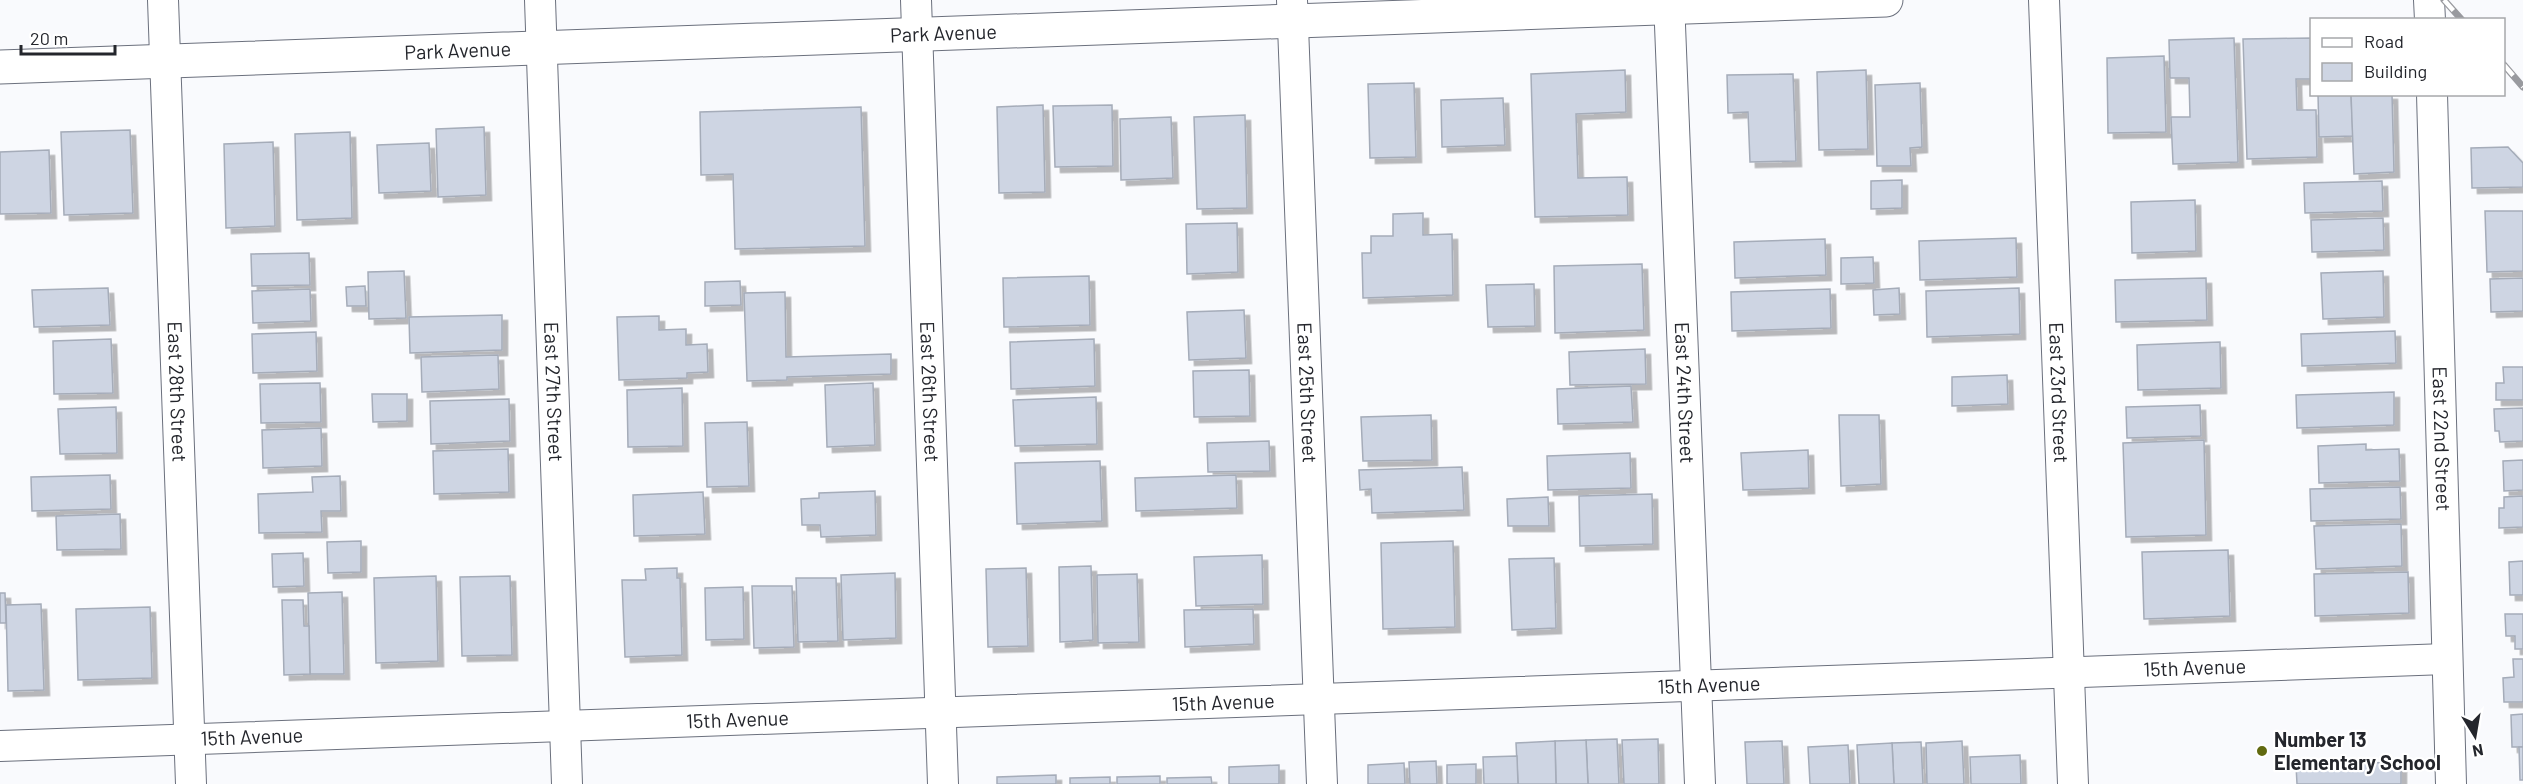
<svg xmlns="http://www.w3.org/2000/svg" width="2523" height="784" font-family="Barlow,sans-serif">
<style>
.building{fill:#ced5e3;stroke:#a5acb9;stroke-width:1.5;filter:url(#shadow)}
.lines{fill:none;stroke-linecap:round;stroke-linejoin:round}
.street-casing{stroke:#6b707d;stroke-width:32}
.secondary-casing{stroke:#6b707d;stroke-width:35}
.street{stroke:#fff;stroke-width:30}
.secondary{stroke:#fff;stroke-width:33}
.rail-casing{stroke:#999a9f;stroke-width:7}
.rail{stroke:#fff;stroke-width:4.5;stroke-dasharray:14;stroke-linecap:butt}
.poi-dot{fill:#616a10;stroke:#fff;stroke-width:2}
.labels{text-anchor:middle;stroke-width:4.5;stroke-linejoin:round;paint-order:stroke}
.street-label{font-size:20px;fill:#24262c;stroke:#fff}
.poi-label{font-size:20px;font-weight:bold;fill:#24262c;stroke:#fff;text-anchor:start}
</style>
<defs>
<filter id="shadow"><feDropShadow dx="5.5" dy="5.5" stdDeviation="0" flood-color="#0004"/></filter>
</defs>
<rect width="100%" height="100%" fill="#f9fafd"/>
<g class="building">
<path d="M2234 38 2238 162 2173 164 2171 117H2190L2189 78H2170L2169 40Z"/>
<path d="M2312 38V79H2296L2297 110H2316L2317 157 2247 159 2243 39Z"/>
<path d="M2164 56 2166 132 2108 133 2107 58Z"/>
<path d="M1625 70 1626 112 1576 114 1578 178 1627 177 1628 215 1535 217 1531 74Z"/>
<path d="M1866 70 1868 149 1819 150 1817 72Z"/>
<path d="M1793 74 1796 161 1750 162 1748 112 1728 113 1727 75Z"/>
<path d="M1414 83 1416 157 1370 158 1368 84Z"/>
<path d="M1920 83 1922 147 1910 148 1911 166H1877L1875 85Z"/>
<path d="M2318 94H2351L2353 136 2319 137Z"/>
<path d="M2351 94H2392L2394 172 2354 174Z"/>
<path d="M1503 98 1505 145 1442 147 1441 100Z"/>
<path d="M1043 105 1045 192 999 193 997 107Z"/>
<path d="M1112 105 1113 166 1055 167 1053 106Z"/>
<path d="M861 107 865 246 735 249 733 174 701 175 700 112Z"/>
<path d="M1245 115 1247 208 1197 209 1194 117Z"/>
<path d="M1171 117 1173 178 1121 180 1120 119Z"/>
<path d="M484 127 486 195 438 197 436 129Z"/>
<path d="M130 130 133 213 64 215 61 132Z"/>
<path d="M350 132 352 218 297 220 295 134Z"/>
<path d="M273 142 275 226 226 228 224 144Z"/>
<path d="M429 143 431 191 379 193 377 145Z"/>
<path d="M2508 147 2523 163V187L2472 188 2471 148Z"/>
<path d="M49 150 51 213 0 214V152Z"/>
<path d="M1902 180V208L1871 209V181Z"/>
<path d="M2382 181 2383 211 2305 213 2304 183Z"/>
<path d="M2195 200 2196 251 2132 253 2131 202Z"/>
<path d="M2485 211H2523V271L2487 272Z"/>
<path d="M1423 213V235L1452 234 1453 295 1363 298 1362 253H1371V236H1393V214Z"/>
<path d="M2383 218 2384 250 2312 252 2311 220Z"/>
<path d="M1237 223 1238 272 1187 274 1186 224Z"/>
<path d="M2016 238 2017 277 1920 280 1919 241Z"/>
<path d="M1825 239 1826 275 1735 278 1734 242Z"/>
<path d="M309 253 310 285 252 286 251 254Z"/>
<path d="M1873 257 1874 283 1841 284V258Z"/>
<path d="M1642 264 1644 330 1555 333 1554 266Z"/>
<path d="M404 271 406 318 369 319 368 272Z"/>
<path d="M2383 271 2384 317 2323 319 2321 273Z"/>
<path d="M1089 276 1090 325 1004 327 1003 278Z"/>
<path d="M2206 278 2207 320 2116 322 2115 280Z"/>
<path d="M2523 278V311L2491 312 2490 279Z"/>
<path d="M740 281 741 305 705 306V282Z"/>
<path d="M1534 284 1535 326 1488 327 1486 285Z"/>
<path d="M365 286 366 306H347L346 287Z"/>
<path d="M108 288 110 325 34 327 32 290Z"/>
<path d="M1899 288 1900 314 1874 315 1873 290Z"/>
<path d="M2019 288 2020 334 1927 337 1926 291Z"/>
<path d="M310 289 311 321 253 323 252 291Z"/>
<path d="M1830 289 1831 328 1732 331 1731 292Z"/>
<path d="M785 292 786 357 891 354V374L787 377V380L747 381 744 293Z"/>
<path d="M1244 310 1246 358 1189 360 1187 312Z"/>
<path d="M502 315V350L410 353 409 317Z"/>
<path d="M659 316V330L686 329V345L707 344 708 372 687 373V378L619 380 617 317Z"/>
<path d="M2395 331 2396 363 2302 366 2301 334Z"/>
<path d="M316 332 317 371 253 373 252 334Z"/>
<path d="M111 339 113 393 54 394 53 341Z"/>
<path d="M1094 339 1095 386 1011 389 1010 342Z"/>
<path d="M2220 342 2221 388 2138 390 2137 345Z"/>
<path d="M1645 349 1646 384 1570 385 1569 352Z"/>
<path d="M498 355 499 389 422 392 421 357Z"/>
<path d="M2503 367H2523V400H2496V383H2504Z"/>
<path d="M1249 370 1250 416 1194 417 1193 371Z"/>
<path d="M2007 375 2008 404 1952 406V377Z"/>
<path d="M320 383 321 422 261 423 260 384Z"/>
<path d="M873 383 875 445 827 447 825 385Z"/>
<path d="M1631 386 1633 422 1558 424 1557 389Z"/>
<path d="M682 388 683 446 628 447 627 390Z"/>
<path d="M2394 392V425L2297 428 2296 395Z"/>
<path d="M372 394H407V421L373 422Z"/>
<path d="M1096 397 1097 444 1015 446 1013 400Z"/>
<path d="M509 399 510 441 431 444 430 401Z"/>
<path d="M2200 405 2201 436 2127 438 2126 407Z"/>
<path d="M116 407 117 453 60 454 58 409Z"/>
<path d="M2523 408V441L2500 442 2499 431H2495L2494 409Z"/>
<path d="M1431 415 1432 460 1363 461 1361 417Z"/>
<path d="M1839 415H1879L1881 484 1841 486Z"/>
<path d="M747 422 749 486 707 487 705 423Z"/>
<path d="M321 428 322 466 263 468 262 430Z"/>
<path d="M2204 440 2206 535 2126 537 2123 443Z"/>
<path d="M1269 441 1270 471 1208 472 1207 443Z"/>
<path d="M2366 444V450L2399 449 2400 481 2319 483 2318 446Z"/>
<path d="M508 449 509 492 434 494 433 451Z"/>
<path d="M1808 450 1809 488 1743 490 1741 453Z"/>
<path d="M1630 453 1631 488 1548 490 1547 456Z"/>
<path d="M2523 460V490L2504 491 2503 461Z"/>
<path d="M1100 461 1102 521 1017 524 1015 463Z"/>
<path d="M1462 467 1464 510 1372 513 1371 489 1360 490 1359 470Z"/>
<path d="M110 475 111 509 32 511 31 477Z"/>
<path d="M1236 475 1237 508 1136 511 1135 478Z"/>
<path d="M340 476 341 511H321L322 532 259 533 258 494 313 492 312 477Z"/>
<path d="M2400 487 2401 519 2311 521 2310 489Z"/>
<path d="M875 491 876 535 821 537 820 525H802L801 499 819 498V493Z"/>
<path d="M703 492 705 534 634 536 633 495Z"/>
<path d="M1652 494 1653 544 1580 546 1579 496Z"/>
<path d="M2523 496V527L2499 528V508H2504V497Z"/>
<path d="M1548 497 1549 526H1508L1507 499Z"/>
<path d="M120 514 121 549 57 550 56 516Z"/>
<path d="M2401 524 2402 566 2316 569 2314 526Z"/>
<path d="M361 541V572L328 573 327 542Z"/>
<path d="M1453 541 1455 627 1383 629 1381 543Z"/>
<path d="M2228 550 2230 616 2144 619 2142 552Z"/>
<path d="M303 553 304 586 273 587 272 554Z"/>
<path d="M1262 555 1263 604 1196 606 1194 557Z"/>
<path d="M1554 558 1556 628 1512 630 1509 559Z"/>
<path d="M2523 561V595H2510L2509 562Z"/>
<path d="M1091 566 1093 640 1060 642 1059 567Z"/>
<path d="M677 568V578H680L682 655 625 657 622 580H646L645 569Z"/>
<path d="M1026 568 1028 646 988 647 986 569Z"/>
<path d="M2408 572 2409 613 2315 616 2314 574Z"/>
<path d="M895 573 896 638 843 640 841 575Z"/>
<path d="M1137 574 1139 642 1098 643 1097 575Z"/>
<path d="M436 576 438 661 376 663 374 578Z"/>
<path d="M510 576 512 655 462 656 460 577Z"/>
<path d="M796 578H836L838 641 798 642Z"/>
<path d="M752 586H792L794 647 754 648Z"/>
<path d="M743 587 744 639 706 640 705 588Z"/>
<path d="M342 592 344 674H310L308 593Z"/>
<path d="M0 593H5L6 623H0Z"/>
<path d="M282 600H303L304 626H309L310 674 284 675Z"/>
<path d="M41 604 44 690 8 691 6 605Z"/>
<path d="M150 607 152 678 78 680 76 609Z"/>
<path d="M1253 609 1254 644 1185 647 1184 610Z"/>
<path d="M2505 614H2523V649H2515V636H2506Z"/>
<path d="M2513 659H2523V702H2504L2503 678 2514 677Z"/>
<path d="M2523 714V747H2512L2511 715Z"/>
<path d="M1617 739 1619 784H1588L1586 740Z"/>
<path d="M1658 739 1659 784H1624L1622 740Z"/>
<path d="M1586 740 1588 784H1556L1555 741Z"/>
<path d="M1555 741 1556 784H1518L1516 743Z"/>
<path d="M1782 741 1784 784H1747L1745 742Z"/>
<path d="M1962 741 1964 784H1927L1926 743Z"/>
<path d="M1921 742 1923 784H1894L1892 743Z"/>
<path d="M1892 743 1894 784H1859L1857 745Z"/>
<path d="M1848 745 1850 784H1810L1808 747Z"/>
<path d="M2519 747H2523V780H2520Z"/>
<path d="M2020 755 2021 784H1971L1970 757Z"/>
<path d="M1517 756 1518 784H1484L1483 757Z"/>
<path d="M1436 761 1437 784H1410L1409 762Z"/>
<path d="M2401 762V784H2297L2296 765Z"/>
<path d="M1404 763 1405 784H1368V765Z"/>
<path d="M1476 764V784H1447V765Z"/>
<path d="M1279 765V784H1229V767Z"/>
<path d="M1056 775V784H997V777Z"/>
<path d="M1160 776V784H1117V777Z"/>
<path d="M1110 777V784H1070V778Z"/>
<path d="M1211 777 1212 784H1167V778Z"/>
</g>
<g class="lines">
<g class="street-casing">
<g id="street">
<path id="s1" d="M163 0 191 784"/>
<path id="s2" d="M540 0 567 784"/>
<path id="s3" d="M916 0 943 784"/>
<path id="s4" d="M1292 0 1322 784"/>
<path id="s5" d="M1669 0 1700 784"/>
<path id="s6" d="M2044 0 2073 784"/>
<path d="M2429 0 2430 20"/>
<path id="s7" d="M2432 94 2451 784"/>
<path id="s8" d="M0 746 2446 659"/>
</g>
</g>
<g class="secondary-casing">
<g id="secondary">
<path id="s9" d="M0 67 1886 0"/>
</g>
</g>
<use href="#street" class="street"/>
<use href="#secondary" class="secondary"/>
<g class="rail-casing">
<g id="rail">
<path d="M2444 0 2462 20"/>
<path d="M2504 65 2523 87"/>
</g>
</g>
<use href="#rail" class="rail"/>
</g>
<circle class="poi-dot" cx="2262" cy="751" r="6"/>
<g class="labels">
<g class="street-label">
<text dy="7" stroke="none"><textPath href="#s9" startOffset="944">Park Avenue</textPath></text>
<text dy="7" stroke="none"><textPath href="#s9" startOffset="458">Park Avenue</textPath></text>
<text dy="7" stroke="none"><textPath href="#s1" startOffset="392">East 28th Street</textPath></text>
<text dy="7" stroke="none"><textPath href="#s2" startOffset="392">East 27th Street</textPath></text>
<text dy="7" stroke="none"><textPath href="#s3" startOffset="392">East 26th Street</textPath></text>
<text dy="7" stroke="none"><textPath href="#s4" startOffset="393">East 25th Street</textPath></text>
<text dy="7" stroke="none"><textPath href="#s5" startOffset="393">East 24th Street</textPath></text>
<text dy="7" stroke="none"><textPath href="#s6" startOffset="393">East 23rd Street</textPath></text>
<text dy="7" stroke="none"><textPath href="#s7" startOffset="345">East 22nd Street</textPath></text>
<text dy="7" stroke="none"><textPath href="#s8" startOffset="2196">15th Avenue</textPath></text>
<text dy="7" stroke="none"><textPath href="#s8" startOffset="1710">15th Avenue</textPath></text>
<text dy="7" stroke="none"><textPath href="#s8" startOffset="1224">15th Avenue</textPath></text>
<text dy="7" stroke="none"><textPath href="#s8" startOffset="738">15th Avenue</textPath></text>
<text dy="7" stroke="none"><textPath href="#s8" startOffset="252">15th Avenue</textPath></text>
</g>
<g class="poi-label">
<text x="2274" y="747">Number 13<tspan x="2274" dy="23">Elementary School</tspan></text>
</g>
</g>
<rect x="2310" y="18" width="195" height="78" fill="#ffffff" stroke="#a7a8ab" stroke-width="1.5"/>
<rect x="2322" y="38" width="30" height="9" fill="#ffffff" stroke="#a7a8ab" stroke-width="1.5"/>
<text x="2364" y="48" font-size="18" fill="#24262c">Road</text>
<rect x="2322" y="63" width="30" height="18" fill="#ced5e3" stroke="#a7a8ab" stroke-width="1.5"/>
<text x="2364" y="78" font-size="18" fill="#24262c">Building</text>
<g transform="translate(2475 736) rotate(169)" stroke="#ffffff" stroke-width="4.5" paint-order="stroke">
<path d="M0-4.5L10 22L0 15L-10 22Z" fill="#24262c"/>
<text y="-9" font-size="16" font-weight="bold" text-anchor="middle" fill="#24262c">N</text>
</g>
<path d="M21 45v9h94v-9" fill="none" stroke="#24262c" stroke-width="3"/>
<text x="30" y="45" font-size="18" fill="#24262c" stroke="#ffffff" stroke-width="4.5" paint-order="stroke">20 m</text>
</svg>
